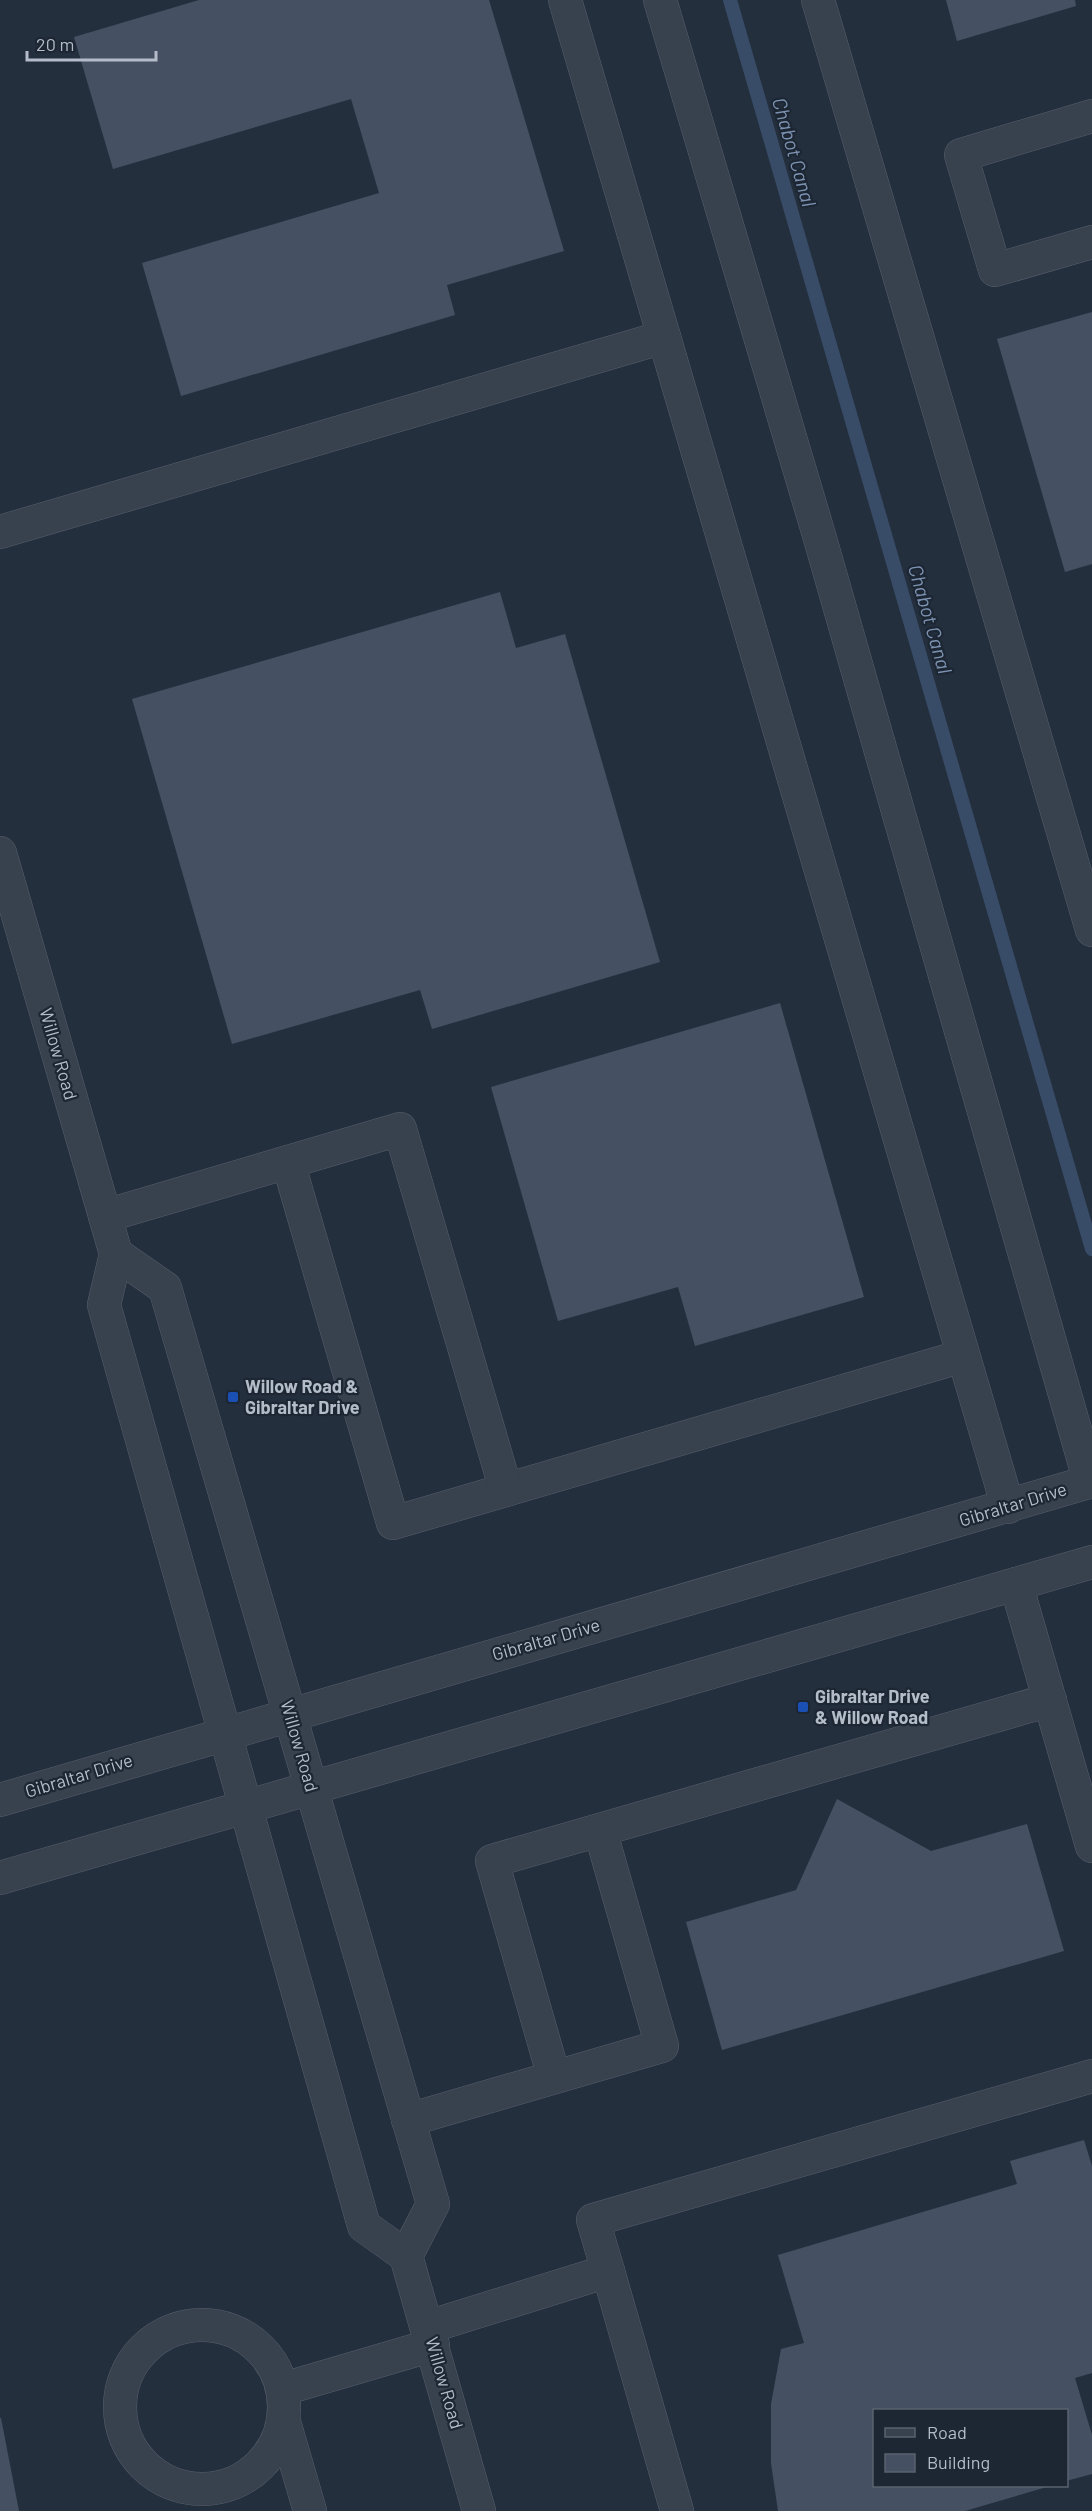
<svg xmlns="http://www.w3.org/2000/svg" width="1092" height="2511" font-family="Barlow,sans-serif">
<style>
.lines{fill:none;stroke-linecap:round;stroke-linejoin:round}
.stream{stroke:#394c67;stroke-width:14}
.building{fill:#455162}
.minor-casing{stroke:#565f6c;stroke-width:34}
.minor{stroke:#38414e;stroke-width:33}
.transit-dot{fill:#1a4fb4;stroke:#1d2633;stroke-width:2}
.labels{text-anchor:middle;stroke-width:4.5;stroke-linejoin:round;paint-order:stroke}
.street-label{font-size:18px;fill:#b4bcc9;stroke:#1d2633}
.poi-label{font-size:18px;font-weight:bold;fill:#b4bcc9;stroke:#1d2633;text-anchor:start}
.water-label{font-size:20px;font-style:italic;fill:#7c92b1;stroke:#1d2633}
</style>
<rect width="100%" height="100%" fill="#242f3e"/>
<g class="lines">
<path class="stream" d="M730 0 1092 1249"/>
</g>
<g class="building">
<path d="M199 0H489L564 251 447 285 455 315 181 396 142 263 379 193 351 99 113 169 74 37Z"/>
<path d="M946 0H1075L1076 6 957 41Z"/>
<path d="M1092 312V564L1065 572 997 339Z"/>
<path d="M500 592 516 648 565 634 660 962 432 1029 420 990 232 1044 132 699Z"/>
<path d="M780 1003 864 1297 695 1346 678 1287 558 1321 491 1087Z"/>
<path d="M837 1799 931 1851 1027 1824 1064 1951 722 2050 686 1922 796 1890Z"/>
<path d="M1084 2140 1092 2166V2373L1075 2378 1092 2435V2474L1066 2481V2410H874V2486H1050L965 2511H778L771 2463V2404L781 2349 804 2343 778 2255 1017 2184 1010 2161Z"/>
<path d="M0 2418H1L19 2511H0Z"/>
</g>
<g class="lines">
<g class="minor-casing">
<g id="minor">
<path d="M565 0 1008 1507"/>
<path d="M660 0 819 535 1090 1482"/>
<path d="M818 0 1092 930"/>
<path d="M1092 116 961 155 995 270 1092 242"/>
<path d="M0 532 664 337"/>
<path d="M0 853 116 1254 104 1305 364 2226 406 2256 479 2511"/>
<path d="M288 1162 393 1523 963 1356"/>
<path d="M105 1216 400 1129 506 1490"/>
<path d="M116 1254 165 1288 433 2204 406 2256"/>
<path d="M1016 1584 1092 1846"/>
<path d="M0 1800 1092 1481"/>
<path d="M0 1878 1092 1562"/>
<path d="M554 2077 492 1861 1050 1700"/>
<path d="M408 2120 662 2046 600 1830"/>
<path d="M608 2271 677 2511"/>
<circle cx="202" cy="2407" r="82"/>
<path d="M428 2327 608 2271 593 2220 1092 2076"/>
<path d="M283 2389 433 2345"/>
<path d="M284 2422 310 2511"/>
</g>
</g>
<use href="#minor" class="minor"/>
</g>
<g class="transit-dot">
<rect x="227" y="1391" width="12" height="12" rx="3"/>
<rect x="797" y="1701" width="12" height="12" rx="3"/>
</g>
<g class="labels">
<g class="street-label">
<text transform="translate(58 1054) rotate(74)" y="6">Willow Road</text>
<text transform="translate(1013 1505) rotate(-17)" y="6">Gibraltar Drive</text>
<text transform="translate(546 1640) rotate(-16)" y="6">Gibraltar Drive</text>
<text transform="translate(299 1746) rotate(74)" y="6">Willow Road</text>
<text transform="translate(79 1776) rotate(-17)" y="6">Gibraltar Drive</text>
<text transform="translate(444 2383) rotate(74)" y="6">Willow Road</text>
</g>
<g class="poi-label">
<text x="245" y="1393">Willow Road &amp;<tspan x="245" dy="21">Gibraltar Drive</tspan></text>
<text x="815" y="1703">Gibraltar Drive<tspan x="815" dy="21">&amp; Willow Road</tspan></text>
</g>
<g class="water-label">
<text transform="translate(794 152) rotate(74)" y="7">Chabot Canal</text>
<text transform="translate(930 619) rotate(74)" y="7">Chabot Canal</text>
</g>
</g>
<rect x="873" y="2409" width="195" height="78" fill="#1d2633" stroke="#59626f" stroke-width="1.5"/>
<rect x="885" y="2428" width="30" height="9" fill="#38414e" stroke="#59626f" stroke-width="1.5"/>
<text x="927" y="2439" font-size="18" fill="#b4bcc9">Road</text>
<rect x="885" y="2454" width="30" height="18" fill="#455162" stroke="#59626f" stroke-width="1.5"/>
<text x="927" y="2469" font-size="18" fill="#b4bcc9">Building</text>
<path d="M27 51v9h129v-9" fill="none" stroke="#b4bcc9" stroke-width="3"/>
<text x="36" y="51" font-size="18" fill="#b4bcc9" stroke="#1d2633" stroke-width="4.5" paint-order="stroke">20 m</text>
</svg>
